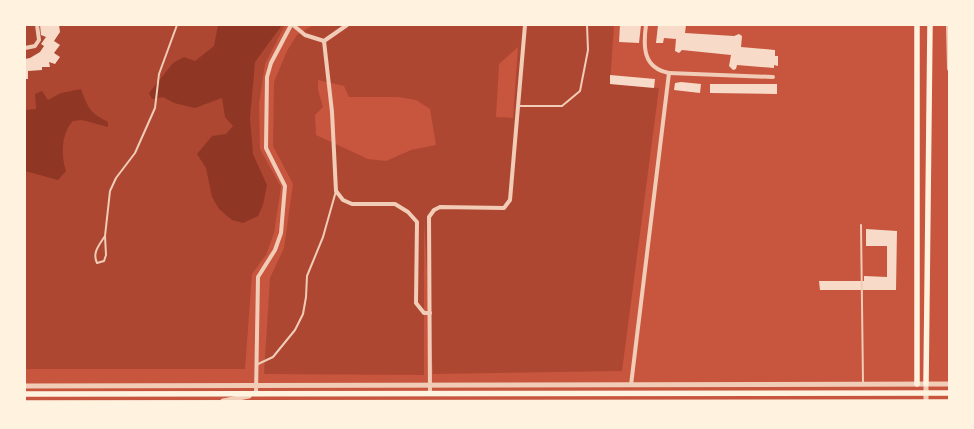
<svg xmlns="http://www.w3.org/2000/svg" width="974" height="429" font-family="Poppins,sans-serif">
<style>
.green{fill:#ae4732;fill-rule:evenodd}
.water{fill:#8f3625}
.building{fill:#f7dbc8}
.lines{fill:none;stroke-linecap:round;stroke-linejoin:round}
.service{stroke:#f1ccb7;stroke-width:2}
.minor{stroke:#f1ccb7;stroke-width:4}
.tertiary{stroke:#f1ccb7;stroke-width:5}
.secondary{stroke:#fff3e0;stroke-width:5.5}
</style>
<rect width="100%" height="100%" fill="#c8553d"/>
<g class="green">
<path d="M25 25H285L265 64 259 104 260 149 281 187 274 233 266 255 252 274 245 369H25Z"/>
<path d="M313 25H614L610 84 659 88 622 371 433 374 424 220V375L264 374 270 278 284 248 293 184 273 146 274 82 287 51 297 35ZM518 47 513 118 496 117 499 64ZM318 80 344 86 349 97H398L416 100 430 109 436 145 411 150 386 161 368 159 316 135 315 115 323 107 318 90Z"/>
</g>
<g class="water">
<path d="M218 25H282L255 62 250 118 253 154 267 185 263 205 258 216 243 223 232 220 219 209 212 197 206 168 197 154 212 136 226 134 233 126 225 117 222 98 195 108 174 103 163 97 152 99 149 93 173 63 184 57 195 61 214 46Z"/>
<path d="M81 89C88 108 90 113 108 122V127L82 120 73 121C61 134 61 155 66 171L58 180 25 171V110L36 109 35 94 42 91 48 100 61 93Z"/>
</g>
<g class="building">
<path d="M40 25H59L60 32 54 41 60 45 54 53 60 57 55 64 49 62 50 67H42V70L28 71V79H25V59L30 58 40 52 44 46 41 44 46 37 41 35Z"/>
<path d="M620 25H641L639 43 619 42Z"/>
<path d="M658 25H686L685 33 734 36 739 34 742 36 741 47 775 50V56H778V66L774 65V68L737 65 736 69 733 70 729 66 731 55 682 50 679 53 675 51 676 39 664 38 663 43H656Z"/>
<path d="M610 75 655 79 654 88 610 84Z"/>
<path d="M681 82 701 84 700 93 674 90 675 83Z"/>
<path d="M710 84H777V94L710 93Z"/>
<path d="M866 229 897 231 896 290H820L819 281H864V276L887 277V246H866Z"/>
</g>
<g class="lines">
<g class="service">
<path d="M518 106H562L580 91 588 50 587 25"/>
<path d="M861 225 863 382"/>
<path d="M105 236C99 245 92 253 97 263L104 261 106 255 105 236 110 191 116 178 135 153 155 108 159 74 177 25"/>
<path d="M256 365 273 357 295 330 303 314 306 297 307 276 323 237 336 191"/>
</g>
<g class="minor">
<path d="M293 25 305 35 324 41 347 25"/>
<path d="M948 25 949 69"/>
<path d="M324 41 332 112 336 191 343 200 352 204H395L408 212 417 222 416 303 424 313H430"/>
<path d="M25 48 35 46 39 40 37 25"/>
<path d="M669 73 773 77"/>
<path d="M631 385 669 73C643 68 643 47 646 25"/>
<path d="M256 394 258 277 275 250 281 233 285 186 266 148 267 77 271 63 291 25"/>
<path d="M430 394 429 217 434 210 440 207 504 208 510 200 525 25"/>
</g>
<g class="tertiary">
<path d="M25 386 949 384"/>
<path d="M223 401 249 396"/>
<path d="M926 404V384"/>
</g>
<g class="secondary">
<path d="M917 25V384"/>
<path d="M926 384 930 25"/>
<path d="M25 394 949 393"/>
<path d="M25 403 949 402"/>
</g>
</g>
<rect width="974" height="429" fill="none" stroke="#fff3e0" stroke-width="52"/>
</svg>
